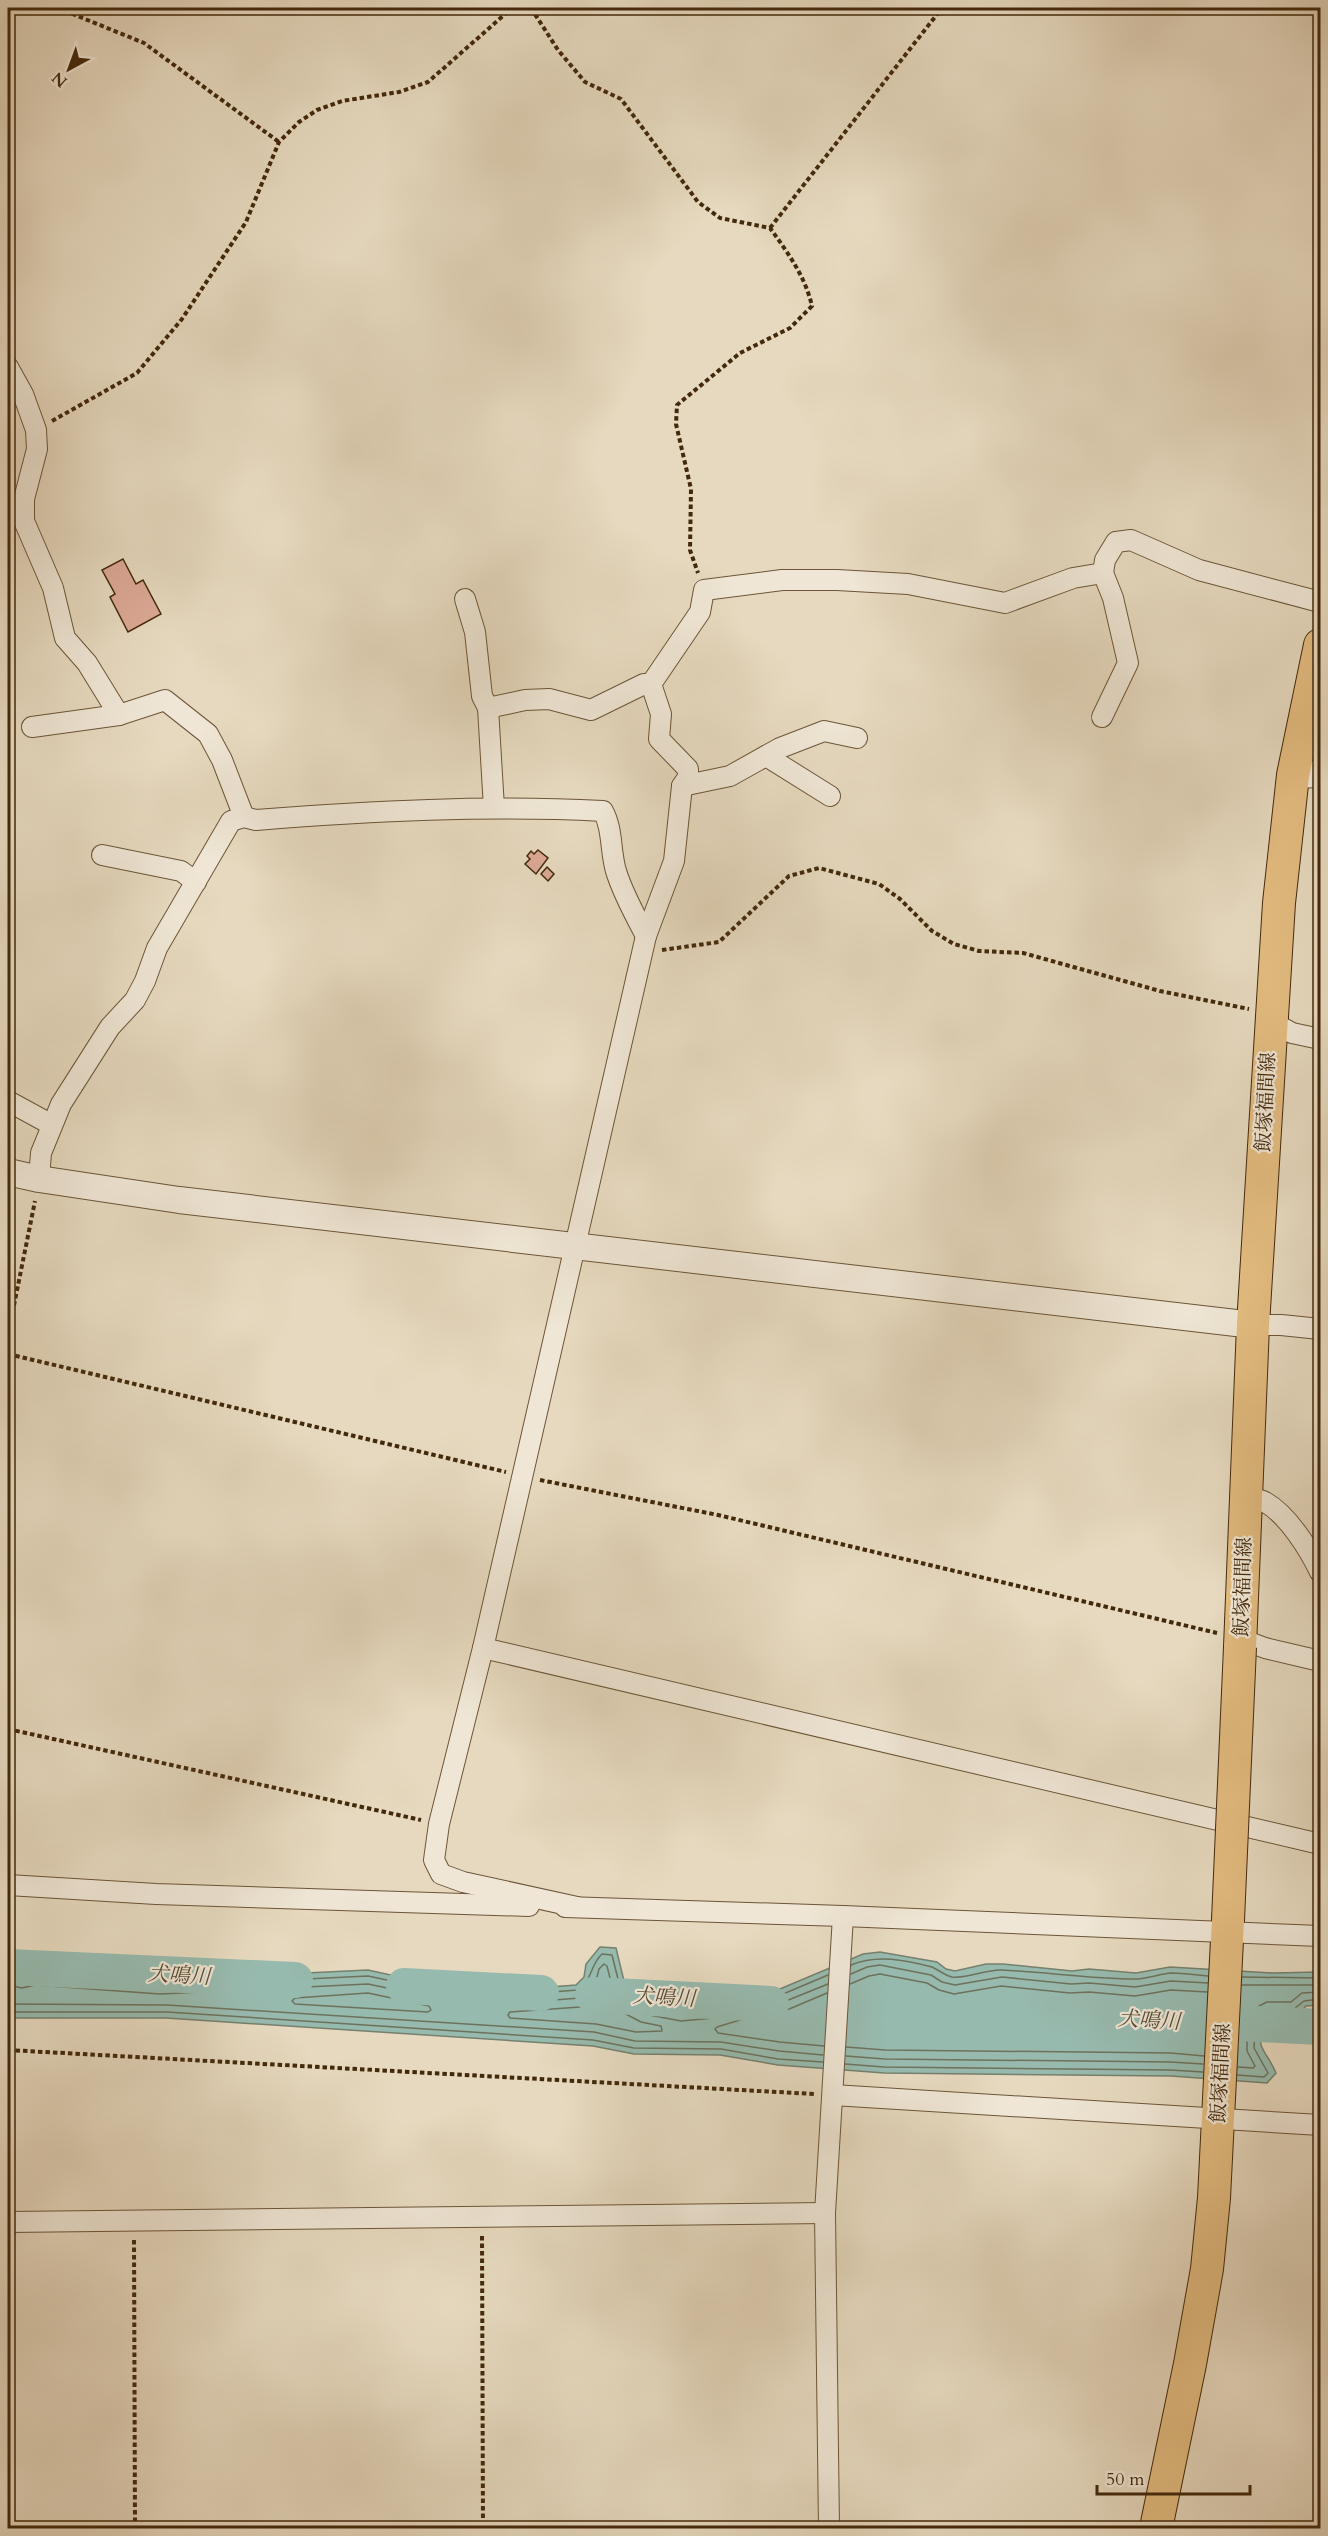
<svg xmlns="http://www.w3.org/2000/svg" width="1328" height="2536" font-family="Cardo,'Noto Serif JP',serif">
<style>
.water{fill:#97baae;stroke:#75806d;stroke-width:1.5}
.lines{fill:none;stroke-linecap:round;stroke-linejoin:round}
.shore{stroke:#6d725c;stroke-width:1.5}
.river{stroke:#97baae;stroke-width:36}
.building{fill:#dba996;stroke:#43290b;stroke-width:1.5}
.minor-casing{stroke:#6c5538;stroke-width:22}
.tertiary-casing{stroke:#6c5538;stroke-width:28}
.primary-casing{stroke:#43290b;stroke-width:34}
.path{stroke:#43290b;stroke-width:4;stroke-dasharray:4.5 3;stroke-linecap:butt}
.minor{stroke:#efe6d5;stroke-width:20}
.tertiary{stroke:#efe6d5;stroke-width:26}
.primary{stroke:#e3bc80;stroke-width:32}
.primary-bridge-casing{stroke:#43290b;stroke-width:34;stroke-linecap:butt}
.primary-bridge{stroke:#e3bc80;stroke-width:32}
.labels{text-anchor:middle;stroke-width:4.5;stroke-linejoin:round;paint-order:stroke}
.street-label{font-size:20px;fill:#43290b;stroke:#efe6d5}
.water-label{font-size:21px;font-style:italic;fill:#584d34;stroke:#efe6d5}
</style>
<rect width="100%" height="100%" fill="#e6d9bf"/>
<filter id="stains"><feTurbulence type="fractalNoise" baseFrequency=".00333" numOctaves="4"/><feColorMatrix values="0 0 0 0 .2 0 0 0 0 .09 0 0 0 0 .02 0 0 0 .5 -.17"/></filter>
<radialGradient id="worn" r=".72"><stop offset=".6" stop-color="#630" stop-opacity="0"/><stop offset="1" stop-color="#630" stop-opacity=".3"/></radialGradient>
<path class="water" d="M600 1947 616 1948 625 1985 631 1991 649 2001 682 2007 712 2005 746 1995 768 1994 863 1954 880 1952 937 1962 946 1969 955 1971 986 1964H1003L1072 1971 1089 1969 1136 1973 1170 1967 1273 1973 1320 1972V2005L1306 2006 1298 2015 1268 2016C1253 2052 1263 2043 1276 2073L1267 2083 1171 2076 884 2073 778 2065 720 2055 634 2054 593 2046 166 2018H8V1971L23 1974 33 1971 160 1980 368 1970 472 1993 576 1985 584 1977 586 1964Z"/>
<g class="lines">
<g class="shore">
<path d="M851 1965C877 1954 905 1960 932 1967 939 1970 944 1975 952 1977 968 1979 986 1969 1002 1970 1046 1972 1091 1979 1135 1979 1147 1979 1159 1974 1171 1973 1183 1973 1196 1975 1208 1976"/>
<path d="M851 1974 867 1967 880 1965 931 1975 942 1982 955 1985 1002 1977 1071 1984 1089 1983 1135 1987 1171 1981 1208 1983"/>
<path d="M8 1977 23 1980 34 1977 160 1986 368 1976 471 1998 578 1990C592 1981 590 1965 602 1954L612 1955 620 1987 627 1996 646 2007 682 2013 714 2011 747 2001 769 2000 828 1975"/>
<path d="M1242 1977 1320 1978"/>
<path d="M850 1984 869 1976 880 1974 927 1983 939 1990 954 1994 1001 1986 1070 1993 1089 1992 1135 1996 1171 1990 1207 1992"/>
<path d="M8 1985 22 1988 35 1985 160 1994 368 1984 473 2006 580 1998 595 1985 599 1969 604 1964 607 1966 613 1990 622 2002 644 2014 681 2021 714 2018 748 2008 771 2007 828 1984"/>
<path d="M1242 1985H1320"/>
<path d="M602 1992 620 2011 641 2022 661 2026 662 2031 636 2032 596 2024 510 2018 508 2015 510 2012 580 2007 588 2004Z"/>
<path d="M368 1993 429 2006 431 2010 428 2012 295 2004 292 2001 295 1998Z"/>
<path d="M8 2004 167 2005 594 2032 635 2041 721 2042 779 2051 823 2055"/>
<path d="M8 2012H167L593 2040 634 2048 721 2049 778 2059 823 2062"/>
<path d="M824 2046 780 2042 718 2033 715 2029 717 2027 750 2017 775 2015 827 1993"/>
<path d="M846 2047 885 2050 1171 2053 1204 2056"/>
<path d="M846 2056 885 2059 1171 2062 1203 2064"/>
<path d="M845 2064 884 2067 1171 2070 1203 2072"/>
<path d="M1238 2067 1253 2068 1255 2066 1247 2051V2033L1259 2006 1267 2002H1291L1302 1993 1320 1992"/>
<path d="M1237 2075 1264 2077 1268 2073 1254 2048 1255 2032 1264 2011 1294 2009 1304 2001 1320 1999"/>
</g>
<g class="river">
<path d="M8 1967 295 1980"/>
<path d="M404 1986 541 1993"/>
<path d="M593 1995 771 2004"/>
<path d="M1216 2022 1320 2027"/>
</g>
</g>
<g class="building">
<path d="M123 559 136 584 143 580 161 614 128 632 110 597 115 594 102 570Z"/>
<path d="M538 850 548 858 536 874 525 864 530 859 527 856 531 851 534 854Z"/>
<path d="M547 867 554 874 548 881 541 874Z"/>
</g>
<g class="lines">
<g class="minor-casing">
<g id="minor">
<path d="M8 367 23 394 36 430 37 449 24 499V521L53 588 65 638 87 663 119 715 165 700 208 734 222 760 244 817"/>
<path d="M465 599 475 632 482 696 488 708"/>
<path d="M1102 717 1128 663 1113 598 1103 573"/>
<path d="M32 727 119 715"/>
<path d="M766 756 830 796"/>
<path d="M682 786 730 776 780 748 824 731 857 738"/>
<path d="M494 808 488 708 525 700 549 699 591 710 644 684H651"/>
<path d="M102 855 181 871 196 882"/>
<path d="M1270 1021 1292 1033 1320 1039"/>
<path d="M8 1101 52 1125"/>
<path d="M39 1179 41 1153 61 1104 110 1027 135 1000 145 981 157 948 231 821 244 817 256 820C371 811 487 805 603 811 613 829 610 851 616 871 623 894 635 915 646 936"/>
<path d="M1253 1325H1281L1320 1329"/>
<path d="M1246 1497C1252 1498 1260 1499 1265 1502 1288 1515 1309 1549 1320 1572"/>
<path d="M1241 1639 1265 1648 1320 1661"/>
<path d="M483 1648 1320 1844"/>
<path d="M8 1885 156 1894 529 1906"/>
<path d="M565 1907 843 1916 1320 1936"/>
<path d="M577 1907 463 1882 441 1874 434 1860 439 1824 483 1648 646 936 674 861 682 786 688 777V769L659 739 661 714 651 684 700 612 704 590 782 580H837L908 584 1005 603 1073 578 1103 573 1105 560 1116 542 1131 540 1199 570 1320 602"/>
<path d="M833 2095 1320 2125"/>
<path d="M8 2222 825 2213"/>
<path d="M829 2528 825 2213 843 1916"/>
</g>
</g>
<g class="tertiary-casing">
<g id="tertiary">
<path d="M1293 775 1320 774"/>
<path d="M8 1172 39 1179 179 1200 1253 1325"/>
</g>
</g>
<g class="primary-casing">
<g id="primary">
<path d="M1240 1647 1253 1325 1279 903 1293 775 1320 645"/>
<path d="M1156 2528 1190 2364 1207 2269 1214 2198 1228 1920"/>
</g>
</g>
<g class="path">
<path d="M58 8 144 43 279 142"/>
<path d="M531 8 558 50 585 82 621 99 698 202 720 218 770 228C788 253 805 276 812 306L790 328 740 353 677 405 676 424 691 489 690 550 698 573"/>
<path d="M770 228 942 8"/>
<path d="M52 421 137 373 182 319 246 222 279 142 299 122 317 110 342 101 399 92 428 82 512 8"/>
<path d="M662 950 719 942 789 876 819 868 879 884 900 899 932 931 954 944 979 951 1023 953 1160 991 1249 1009"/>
<path d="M8 1335 35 1201"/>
<path d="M8 1354 506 1472"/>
<path d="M540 1480 718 1515 1217 1633"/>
<path d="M8 1729 421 1820"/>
<path d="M8 2050 814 2094"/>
<path d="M482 2236 483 2528"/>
<path d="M134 2240 135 2528"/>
</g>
<use href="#minor" class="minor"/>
<use href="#tertiary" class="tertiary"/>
<use href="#primary" class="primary"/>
<g class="primary-bridge-casing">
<path id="primary-bridge" d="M1228 1920 1240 1647"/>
</g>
<use href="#primary-bridge" class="primary-bridge"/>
</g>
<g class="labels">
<g class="street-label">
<text transform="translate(1265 1102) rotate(-87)" y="7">飯塚福間線</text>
<text transform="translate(1242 1587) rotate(-88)" y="7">飯塚福間線</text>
<text transform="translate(1220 2073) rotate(-87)" y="7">飯塚福間線</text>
</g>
<g class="water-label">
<text transform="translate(179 1975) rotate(3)" y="7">犬鳴川</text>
<text transform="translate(664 1997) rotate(3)" y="7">犬鳴川</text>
<text transform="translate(1149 2020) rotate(3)" y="7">犬鳴川</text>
</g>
</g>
<rect width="1328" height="2536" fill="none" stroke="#e6d9bf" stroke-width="30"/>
<rect x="9" y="9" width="1310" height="2518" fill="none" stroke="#43290b" stroke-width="3"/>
<rect x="15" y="15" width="1298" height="2506" fill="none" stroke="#43290b" stroke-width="1.5"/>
<g transform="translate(69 69) rotate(221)" stroke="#efe6d5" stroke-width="4.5" paint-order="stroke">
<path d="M0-4.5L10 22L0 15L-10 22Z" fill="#43290b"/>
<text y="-9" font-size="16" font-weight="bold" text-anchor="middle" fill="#43290b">N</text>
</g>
<path d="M1097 2485v9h153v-9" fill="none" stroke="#43290b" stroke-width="3"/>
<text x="1106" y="2485" font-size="18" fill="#43290b" stroke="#efe6d5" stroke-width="4.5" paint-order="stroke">50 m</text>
<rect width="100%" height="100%" filter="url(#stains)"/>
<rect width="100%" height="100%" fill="url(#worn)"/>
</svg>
